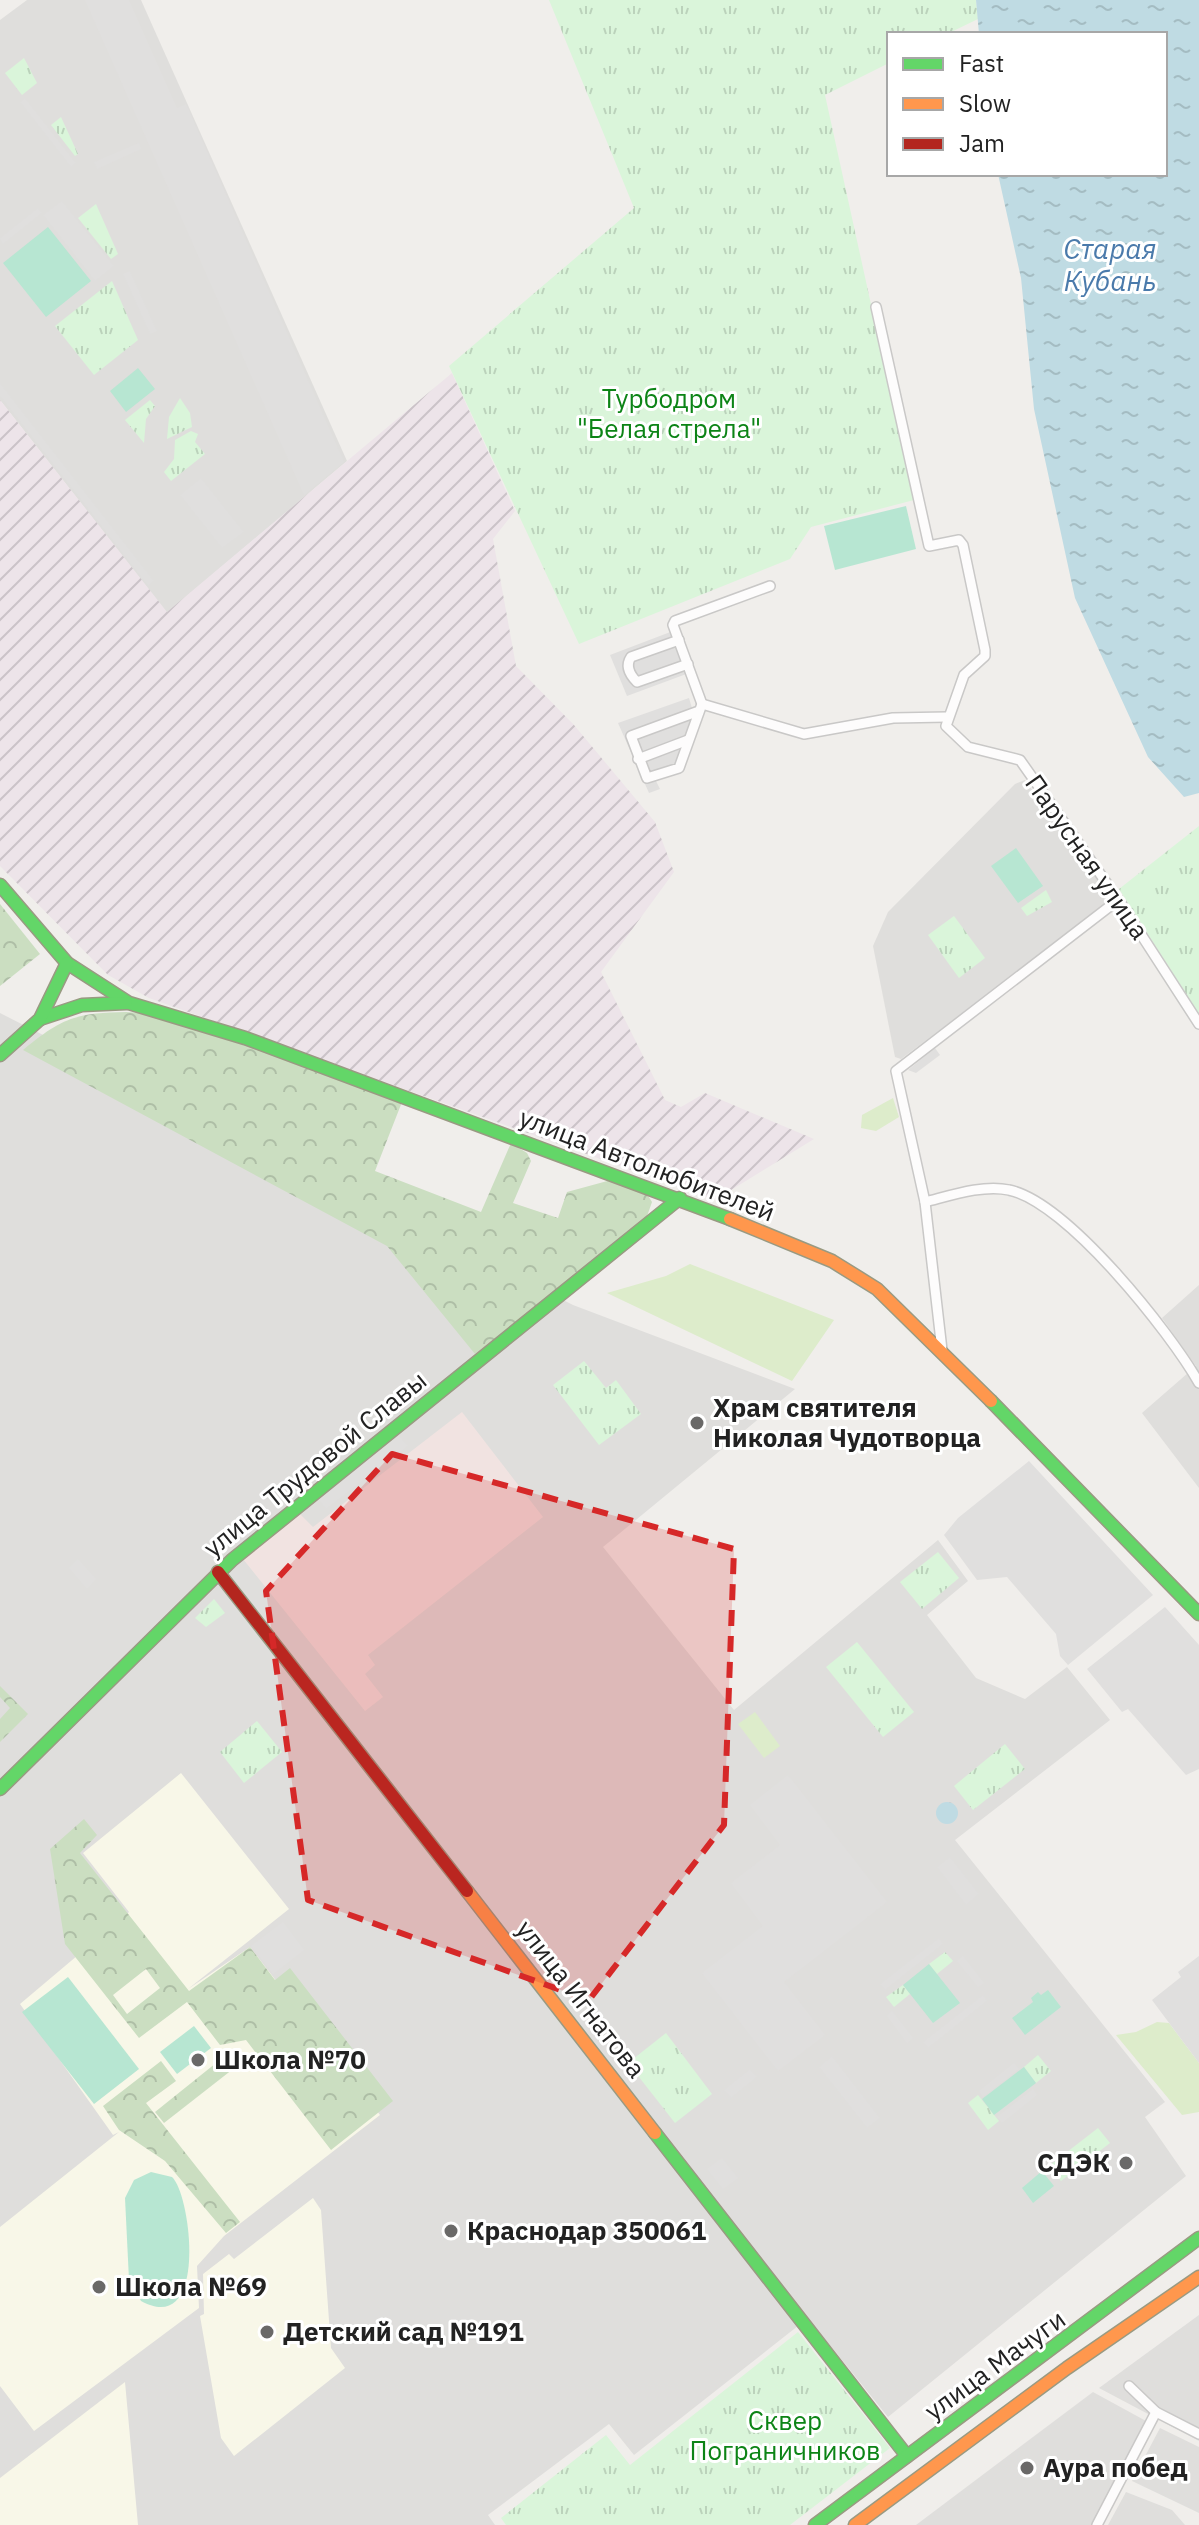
<svg xmlns="http://www.w3.org/2000/svg" width="1199" height="2525" font-family="'IBM Plex Sans',sans-serif">
<style>
.residential{fill:#dfdedc}
.commercial{fill:#f1e3e1}
.industrial{fill:url(#industrial-furrows)}
.education{fill:#f8f7e8}
.grass{fill:#ddeccb}
.forest{fill:url(#forest-crowns);fill-rule:evenodd}
.park{fill:url(#park-tufts)}
.pitch{fill:#b7e6d2}
.parking{fill:#e0dfde}
.water{fill:url(#water-ripples)}
.lines{fill:none;stroke-linecap:round;stroke-linejoin:round}
.street-casing{stroke:#c9c8c7;stroke-width:12}
.fast-casing{stroke:#999a82;stroke-width:15}
.slow-casing{stroke:#999a82;stroke-width:15}
.jam-casing{stroke:#999a82;stroke-width:15}
.street{stroke:#fdfcfc;stroke-width:9}
.fast{stroke:#63d668;stroke-width:12}
.slow{stroke:#ff974d;stroke-width:12}
.jam{stroke:#b3261e;stroke-width:12}
.marked{fill:#d62828;fill-opacity:0.2;stroke:#d62828;stroke-width:6;stroke-dasharray:16 10;stroke-linejoin:round}
.poi-dot{fill:#6a6968;stroke:#fff;stroke-width:3}
.labels{text-anchor:middle;stroke-width:6;stroke-linejoin:round;paint-order:stroke}
.park-label{font-size:26px;fill:#0c8416;stroke:#fff}
.street-label{font-size:26px;fill:#222;stroke:#fff}
.poi-label{font-size:26px;font-weight:bold;fill:#222;stroke:#fff;text-anchor:start}
.water-label{font-size:28px;font-style:italic;fill:#4a7aab;stroke:#fff}
</style>
<defs>
<pattern id="industrial-furrows" width="10" height="10" patternUnits="userSpaceOnUse" patternTransform="scale(2)"><rect width="10" height="10" fill="#ede4e9"/><path d="M-1 1l2-2M0 10L10 0M9 11l2-2" fill="none" stroke="#cbc3c8"/></pattern>
<pattern id="forest-crowns" width="20" height="18" patternUnits="userSpaceOnUse" patternTransform="scale(2)"><rect width="20" height="18" fill="#cbdec1"/><path d="M2 6a3 3 0 1 1 6 0M12 15a3 3 0 1 1 6 0" fill="none" stroke="#aebea6"/></pattern>
<pattern id="park-tufts" width="24" height="20" patternUnits="userSpaceOnUse" patternTransform="scale(2)"><rect width="24" height="20" fill="#daf5da"/><path d="M3 7l-1-3M5 7V3M7 7l1-3M15 17l-1-3M17 17v-4M19 17l1-3" fill="none" stroke="#bbd2bb"/></pattern>
<pattern id="water-ripples" width="26" height="14" patternUnits="userSpaceOnUse" patternTransform="scale(2)"><rect width="26" height="14" fill="#bfdbe3"/><path d="M2 4q2-2 4 0t4 0M15 11q2-2 4 0t4 0" fill="none" stroke="#a4bcc2"/></pattern>
</defs>
<rect width="100%" height="100%" fill="#f0eeeb"/>
<g class="residential">
<path d="M27 0H141L347 461 167 613 0 400V20Z"/>
<path d="M1025 780 1109 896 1108 904 901 1059 895 1057 873 946 888 912 1015 784Z"/>
<path d="M0 1013 573 1305 795 1389 603 1547 734 1710 938 1540 968 1581 927 1615 976 1678 1025 1699 1067 1667 1110 1720 955 1840 1165 2102 1145 2117 1186 2176 888 2417 808 2318 634 2455 609 2424 488 2515 495 2525H0Z"/>
<path d="M1199 1285V1488L1142 1413 1196 1366 1162 1318Z"/>
<path d="M1199 2315V2441L1099 2388Z"/>
<path d="M1093 2392 1146 2421 1091 2525H916Z"/>
<path d="M1160 2428 1199 2447V2513L1132 2481Z"/>
<path d="M1126 2492 1172 2510 1185 2525H1108Z"/>
</g>
<path class="commercial" d="M462 1412 543 1517 368 1655 375 1665 365 1674 383 1697 365 1711 243 1559 300 1514 313 1527Z"/>
<path class="industrial" d="M452 373 515 511 493 539 516 666 574 725 655 822 674 872 601 972 665 1100 681 1107 705 1093 814 1139 715 1200 149 998 108 975 0 866V400L167 612Z"/>
<g class="education">
<path d="M181 1773 289 1909 188 1989 250 1947 380 2115 224 2236 197 2266 199 2308 34 2431 0 2386V2227L119 2132 113 2135 20 2004 129 1912 83 1853Z"/>
<path d="M313 2198 321 2210 331 2348 345 2368 234 2456 221 2438 200 2316 204 2314 203 2274 229 2254 234 2259Z"/>
<path d="M125 2382 138 2525H0V2478Z"/>
</g>
<g class="grass">
<path d="M893 1098 899 1117 876 1131 861 1128 862 1115Z"/>
<path d="M690 1264 834 1320 792 1381 607 1293 666 1276Z"/>
<path d="M755 1712 780 1746 764 1758 738 1724Z"/>
<path d="M1157 2022 1169 2023 1199 2063V2112L1182 2115 1116 2035 1136 2032Z"/>
</g>
<g class="forest">
<path d="M0 904 40 954 0 986Z"/>
<path d="M126 1012 159 1014 193 1023 402 1102 375 1171 481 1212 511 1143 527 1153 531 1161 513 1203 558 1218 567 1192 611 1180 647 1194 652 1202 645 1222 475 1354 387 1246 23 1050C62 1018 75 1013 126 1012Z"/>
<path d="M0 1686 28 1714 0 1742V1719L10 1708 0 1697Z"/>
<path d="M84 1819 97 1835 80 1853 189 1991 250 1947 275 1980 290 1968 393 2101 331 2150 246 2040 220 2045 187 2002 139 2038 65 1944 50 1849ZM146 1969 160 1988 127 2014 113 1995Z"/>
<path d="M239 2057 242 2062 164 2123 155 2112 221 2059Z"/>
<path d="M161 2061 176 2081 146 2103 240 2222 226 2233 165 2161 119 2130 103 2106Z"/>
</g>
<g class="park">
<path d="M549 0H976L978 19 947 34H889V63L825 95 914 500 811 527 790 559 579 644 449 366 634 208Z"/>
<path d="M24 58 37 83 22 95 5 73Z"/>
<path d="M61 117 78 154 75 156 51 125Z"/>
<path d="M96 204 118 254 111 259 78 218Z"/>
<path d="M112 281 138 340 94 375 55 326Z"/>
<path d="M180 398 190 413 192 427 167 439 169 417Z"/>
<path d="M150 400 155 406 146 419 144 443 125 420Z"/>
<path d="M191 431 198 434 195 442 205 454 171 481 164 472 174 459 175 440Z"/>
<path d="M1199 826V1014L1119 889Z"/>
<path d="M1046 890 1052 902 1027 916 1021 908Z"/>
<path d="M954 916 985 958 959 978 928 935Z"/>
<path d="M584 1361 606 1388 616 1380 641 1414 599 1445 553 1385Z"/>
<path d="M938 1552 959 1578 922 1609 900 1582Z"/>
<path d="M214 1599 225 1613 206 1627 195 1618Z"/>
<path d="M857 1642 914 1712 883 1737 826 1667Z"/>
<path d="M257 1721 282 1752 244 1783 220 1752Z"/>
<path d="M1005 1744 1025 1769 973 1810 954 1786Z"/>
<path d="M945 1952 953 1961 937 1974 929 1964Z"/>
<path d="M903 1985 910 1994 894 2007 886 1997Z"/>
<path d="M666 2033 712 2094 675 2123 628 2063Z"/>
<path d="M1038 2055 1051 2071 1036 2083 1024 2067Z"/>
<path d="M978 2095 999 2121 988 2130 968 2103Z"/>
<path d="M1098 2128 1110 2143 1061 2181 1049 2166Z"/>
<path d="M798 2332 890 2448 790 2525H506L501 2518 606 2435 630 2465Z"/>
</g>
<g class="pitch">
<path d="M48 227 91 281 46 317 3 263Z"/>
<path d="M138 368 155 389 126 412 110 391Z"/>
<path d="M906 506 916 549 835 570 824 526Z"/>
<path d="M1016 848 1043 886 1018 903 991 866Z"/>
<path d="M929 1964 960 2003 933 2023 903 1985Z"/>
<path d="M68 1977 139 2069 94 2104 22 2012Z"/>
<path d="M1048 1990 1061 2007 1025 2035 1012 2018 1033 2002 1031 1998 1038 1992 1041 1995Z"/>
<path d="M194 2026 211 2048 177 2074 160 2052Z"/>
<path d="M1024 2067 1036 2083 994 2115 982 2099Z"/>
<path d="M1042 2171 1054 2186 1033 2203 1022 2188Z"/>
<path d="M151 2172 172 2177C191 2194 209 2338 141 2301L129 2280 125 2198 134 2180Z"/>
</g>
<g class="parking">
<path d="M85 0H129L177 108 186 104 344 462 304 495Z"/>
<path d="M25 98 76 163 71 167 20 102Z"/>
<path d="M139 143 141 149 97 169 94 162Z"/>
<path d="M62 201 114 266 95 281 43 215Z"/>
<path d="M38 208 42 213 3 244 0 238Z"/>
<path d="M130 271 157 331 150 334 123 274Z"/>
<path d="M0 383 154 581 148 586 0 396Z"/>
<path d="M201 478 244 532 222 548 180 495Z"/>
<path d="M673 631 689 673 627 696 610 655Z"/>
<path d="M689 698 697 725 684 770 656 781 660 789 649 793 618 723Z"/>
<path d="M935 1048 940 1055 916 1073 908 1070Z"/>
<path d="M396 1432 408 1446 326 1509 314 1493Z"/>
<path d="M1029 1461 1153 1595 1068 1665 1060 1656 1056 1634 1007 1577 977 1580 944 1535 958 1518Z"/>
<path d="M78 1559 96 1579 87 1589 69 1568Z"/>
<path d="M1165 1607 1199 1645V1769L1186 1775 1128 1709 1122 1712 1087 1669Z"/>
<path d="M788 1775 887 1902 784 1982 825 2035 778 2071 702 1973 763 1926 731 1883 780 1845 750 1805Z"/>
<path d="M950 1857 979 1894 966 1905 937 1867Z"/>
<path d="M283 1922 304 1950 273 1974 251 1946Z"/>
<path d="M939 1938 943 1944 885 1990 880 1984Z"/>
<path d="M963 1956 984 1983 978 1987 957 1961Z"/>
<path d="M1199 1956V2063L1152 2000 1181 1977 1178 1972Z"/>
<path d="M983 1995 987 2001 928 2048 923 2042Z"/>
<path d="M892 2011 913 2038 907 2043 887 2016Z"/>
<path d="M832 2056 880 2118 867 2128 819 2067Z"/>
<path d="M1014 2063 1019 2069 983 2097 979 2091Z"/>
<path d="M750 2069 757 2077 731 2098 724 2090Z"/>
<path d="M1033 2089 1037 2095 1002 2123 997 2117Z"/>
<path d="M722 2158 738 2178 723 2189 707 2169Z"/>
</g>
<g class="water">
<path d="M976 0H1199V793L1184 797 1148 757 1075 598 1034 409 1021 278 998 174H1165V34H979Z"/>
<circle cx="947" cy="1813" r="11"/>
</g>
<g class="lines">
<g class="street-casing">
<g id="street">
<path d="M876 307 929 546 959 540 963 545 985 650V656L964 675 946 726 968 747 1020 760 1122 905 1199 1024"/>
<path d="M679 640 631 657C625 666 630 675 637 682L688 664"/>
<path d="M702 704 673 625 675 621 770 586"/>
<path d="M699 711 631 736 647 778 679 768 702 704 804 734 893 718 947 717"/>
<path d="M638 759 688 740"/>
<path d="M925 1202C949 1196 983 1184 1009 1190 1067 1202 1170 1332 1199 1383"/>
<path d="M942 1350 925 1202 896 1071 1118 900"/>
<path d="M1129 2386 1156 2412 1199 2434"/>
<path d="M1097 2525 1156 2412"/>
</g>
</g>
<g class="fast-casing">
<g id="fast">
<path d="M0 885 67 963 129 1003 245 1038 730 1219"/>
<path d="M40 1019 82 1005 126 1003"/>
<path d="M0 1055 40 1019 67 963"/>
<path d="M991 1401 1199 1614"/>
<path d="M0 1789 232 1560 680 1198"/>
<path d="M655 2133 907 2456"/>
<path d="M815 2525 1199 2238"/>
</g>
</g>
<g class="slow-casing">
<g id="slow">
<path d="M730 1219 832 1261 877 1289 991 1401"/>
<path d="M467 1891 655 2133"/>
<path d="M855 2525 1067 2368 1199 2277"/>
</g>
</g>
<g class="jam-casing">
<path id="jam" d="M218 1572 467 1891"/>
</g>
<use href="#street" class="street"/>
<use href="#fast" class="fast"/>
<use href="#slow" class="slow"/>
<use href="#jam" class="jam"/>
</g>
<path class="marked" d="M392 1454 734 1549 724 1825 589 2000 308 1900 266 1591Z"/>
<g class="poi-dot">
<circle cx="697" cy="1423" r="8"/>
<circle cx="198" cy="2060" r="8"/>
<circle cx="1126" cy="2163" r="8"/>
<circle cx="451" cy="2231" r="8"/>
<circle cx="99" cy="2287" r="8"/>
<circle cx="267" cy="2332" r="8"/>
<circle cx="1027" cy="2468" r="8"/>
</g>
<g class="labels">
<g class="park-label">
<text x="669" y="408">Турбодром<tspan x="669" dy="30">"Белая стрела"</tspan></text>
<text x="785" y="2430">Сквер<tspan x="785" dy="30">Пограничников</tspan></text>
</g>
<g class="street-label">
<text transform="translate(1087 857) rotate(55)" y="9">Парусная улица</text>
<text transform="translate(647 1165) rotate(21)" y="9">улица Автолюбителей</text>
<text transform="translate(315 1464) rotate(-39)" y="9">улица Трудовой Славы</text>
<text transform="translate(581 1999) rotate(52)" y="9">улица Игнатова</text>
<text transform="translate(995 2365) rotate(-36)" y="9">улица Мачуги</text>
</g>
<g class="poi-label">
<text x="713" y="1417">Храм святителя<tspan x="713" dy="30">Николая Чудотворца</tspan></text>
<text x="214" y="2069">Школа №70</text>
<text x="1110" y="2172" text-anchor="end">СДЭК</text>
<text x="467" y="2240">Краснодар 350061</text>
<text x="115" y="2296">Школа №69</text>
<text x="283" y="2341">Детский сад №191</text>
<text x="1043" y="2477">Аура побед</text>
</g>
<g class="water-label">
<text x="1110" y="259">Старая<tspan x="1110" dy="32">Кубань</tspan></text>
</g>
</g>
<rect x="887" y="32" width="280" height="144" fill="#ffffff" stroke="#a7a7a7" stroke-width="2"/>
<rect x="903" y="58" width="40" height="12" fill="#63d668" stroke="#a7a7a7" stroke-width="2"/>
<text x="959" y="72" font-size="24" fill="#222222">Fast</text>
<rect x="903" y="98" width="40" height="12" fill="#ff974d" stroke="#a7a7a7" stroke-width="2"/>
<text x="959" y="112" font-size="24" fill="#222222">Slow</text>
<rect x="903" y="138" width="40" height="12" fill="#b3261e" stroke="#a7a7a7" stroke-width="2"/>
<text x="959" y="152" font-size="24" fill="#222222">Jam</text>
</svg>
